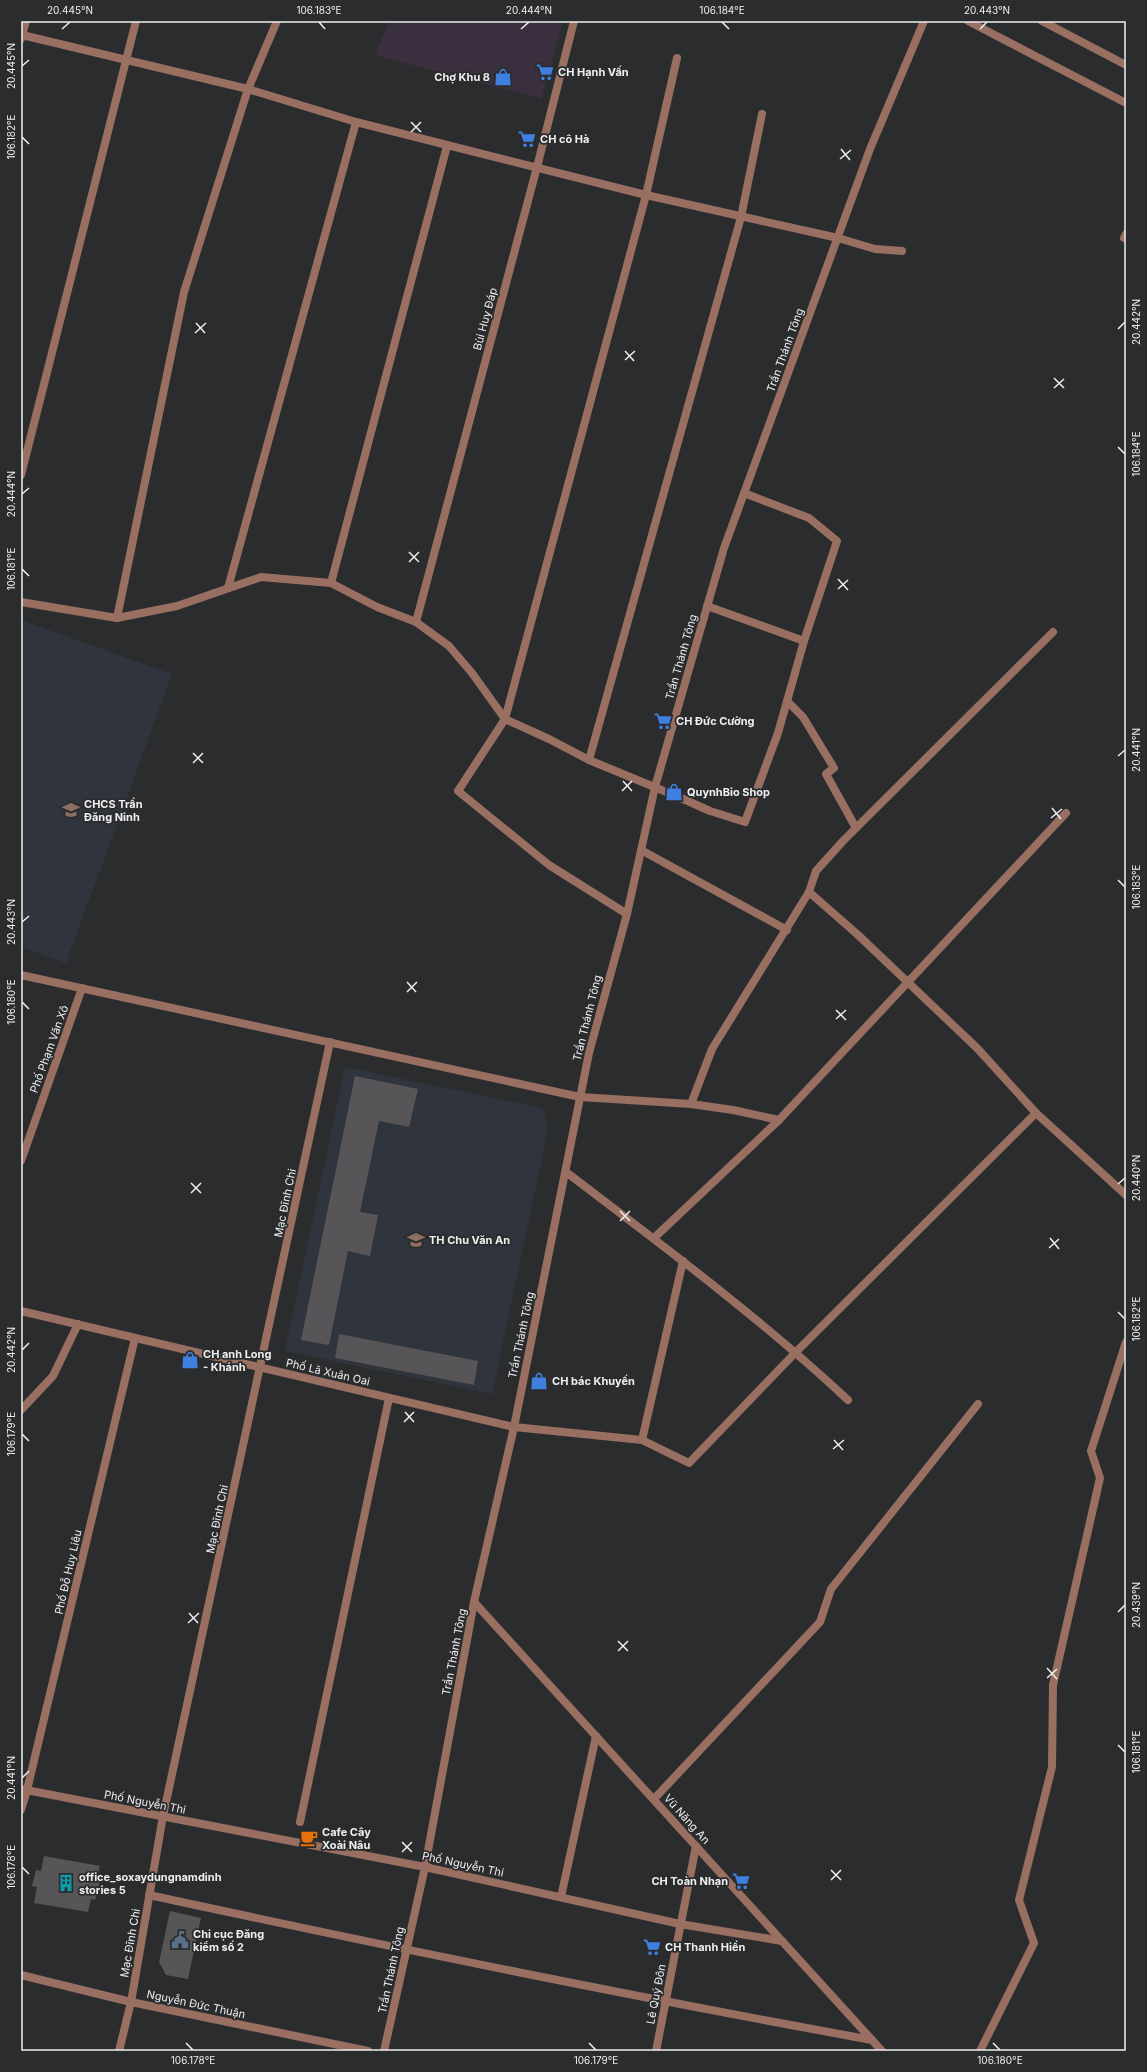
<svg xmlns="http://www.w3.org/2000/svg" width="1147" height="2072" font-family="Inter,sans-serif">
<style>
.commercial{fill:#3a2f3e}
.built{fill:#30343c}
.building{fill:#575557}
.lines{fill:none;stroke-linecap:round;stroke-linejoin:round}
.service{stroke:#986f61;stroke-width:8}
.minor{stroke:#986f61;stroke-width:8}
.tertiary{stroke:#986f61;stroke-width:8}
.ticks{fill:none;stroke:#eeeff0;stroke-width:1.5}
.labels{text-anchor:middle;stroke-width:3.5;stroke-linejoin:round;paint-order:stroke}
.poi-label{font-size:11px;font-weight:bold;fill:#eeeff0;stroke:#2b2c2e;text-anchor:start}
.street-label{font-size:11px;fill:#eeeff0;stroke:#2b2c2e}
.neatline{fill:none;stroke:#eeeff0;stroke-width:1.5}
.ticks-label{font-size:10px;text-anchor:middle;fill:#eeeff0}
</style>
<rect width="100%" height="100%" fill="#2b2c2e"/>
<path class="commercial" d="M389 21H563L541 99 375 55Z"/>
<g class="built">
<path d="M21 620 172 674 66 963 21 947Z"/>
<path d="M345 1067 543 1108 548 1130 492 1394 285 1351Z"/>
</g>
<g class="building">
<path d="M355 1076 418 1089 409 1127 379 1121 360 1212 378 1215 370 1256 348 1251 329 1345 301 1340Z"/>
<path d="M339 1334 478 1361 474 1385 335 1358Z"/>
<path d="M44 1856 100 1866 96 1880 100 1881 95 1900 91 1899 88 1912 34 1903 37 1887 32 1886 36 1870 41 1871Z"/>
<path d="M170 1911 201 1918 188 1979 166 1975 159 1962Z"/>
</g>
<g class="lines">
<path class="service" d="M149 1895C389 1947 630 1996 872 2040"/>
<g class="minor">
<path d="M22 35 248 89 356 122 646 195 838 238 875 249 902 251"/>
<path d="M21 39 26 21"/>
<path d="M1124 238 1126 234"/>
<path d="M21 475 136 21"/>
<path d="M331 583 447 146"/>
<path d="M228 588 356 122"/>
<path d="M21 602 117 618 177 606 261 577 331 583 377 607 416 622 449 646 472 673 505 719 549 739 589 760 681 798 710 811 745 822 778 733 804 641 837 541 809 518 744 493"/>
<path d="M707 606 804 641"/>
<path d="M117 618 184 292 248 89 277 21"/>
<path d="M787 701 803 717 834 768 826 774 856 828"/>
<path d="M589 760 741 217 762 114"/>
<path d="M641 850 787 930"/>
<path d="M809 892 857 934 977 1048 1036 1113 1126 1195"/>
<path d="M627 914 549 865 458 791 505 719 646 195 677 58"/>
<path d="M580 1097 691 1104 733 1110 779 1120"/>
<path d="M691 1104 712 1049 809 892 816 871 843 841 1053 632"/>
<path d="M21 1161 82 988"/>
<path d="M566 1172C662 1245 759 1317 848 1400"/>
<path d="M654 1238 779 1120 1066 813"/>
<path d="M21 1311 514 1427 642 1440 683 1261"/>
<path d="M21 1410 53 1376 78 1324"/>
<path d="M642 1440 689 1463 796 1352 1036 1113"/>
<path d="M474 1602 882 2051"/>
<path d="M21 1789 425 1867 680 1924 782 1941"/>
<path d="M654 1799 820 1622 831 1589 978 1404"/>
<path d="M21 1810 27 1790 135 1338"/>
<path d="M300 1822 389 1398"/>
<path d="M561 1897 596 1736"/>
<path d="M980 2051 1034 1943 1019 1900 1052 1767 1053 1685 1100 1478 1091 1451 1126 1342"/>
</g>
<g class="tertiary">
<path d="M968 21 1126 103"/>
<path d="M1042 21 1126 65"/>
<path d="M416 622 537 167 574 21"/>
<path d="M21 975 580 1097"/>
<path d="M21 1975 131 2002 368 2051"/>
<path d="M119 2051 131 2002 163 1816 330 1042"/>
<path d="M384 2051 425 1867 474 1602 514 1427 589 1053 627 914 655 787 724 548 870 149 924 21"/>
<path d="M656 2051 696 1846"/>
</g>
</g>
<path class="ticks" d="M319 22 325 29M722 22 729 29M62 29 70 22M521 29 529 22M980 29 987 22M22 66 29 60M411 122 421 132M411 132 421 122M22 137 29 144M841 149 850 160M840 159 851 150M196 323 205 333M1118 329 1125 322M195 333 206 323M625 351 634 361M625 360 635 351M1054 378 1064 388M1054 388 1064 379M1118 447 1125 454M22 494 29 488M409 552 419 562M409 562 419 552M22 569 29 576M838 579 848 590M838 589 848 580M193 753 203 763M1118 756 1125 750M193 763 203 753M623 781 632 791M622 791 632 781M1052 808 1061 819M1051 818 1062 809M1118 880 1125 887M22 922 29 916M407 982 416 992M407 992 417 982M22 1002 29 1009M836 1010 846 1020M836 1019 846 1010M191 1183 201 1193M1118 1184 1125 1178M191 1193 201 1183M620 1211 630 1221M620 1221 630 1211M1050 1238 1059 1249M1049 1248 1059 1239M1118 1312 1125 1319M22 1350 29 1343M405 1412 414 1422M404 1422 414 1412M22 1434 29 1441M834 1440 843 1450M833 1449 844 1440M1118 1612 1125 1605M189 1613 198 1623M188 1623 199 1613M618 1641 628 1651M618 1651 628 1641M1047 1668 1057 1679M1047 1678 1057 1669M1118 1745 1125 1752M22 1778 29 1771M402 1842 412 1852M402 1852 412 1842M22 1867 29 1874M831 1870 841 1880M831 1880 841 1870M186 2043 193 2050M589 2043 596 2050M993 2043 1000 2050"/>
<defs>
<g id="supermarket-bare" transform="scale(1.38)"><path d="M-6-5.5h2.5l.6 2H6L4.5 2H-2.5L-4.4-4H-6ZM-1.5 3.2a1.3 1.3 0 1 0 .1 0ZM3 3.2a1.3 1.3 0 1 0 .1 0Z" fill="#3f7fe0" stroke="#2b2c2e" stroke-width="2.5" paint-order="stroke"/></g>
<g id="shop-bare" transform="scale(1.38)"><path d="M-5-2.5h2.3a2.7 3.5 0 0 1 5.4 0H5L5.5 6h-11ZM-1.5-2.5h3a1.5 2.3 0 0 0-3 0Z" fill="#3f7fe0" stroke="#2b2c2e" stroke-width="2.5" paint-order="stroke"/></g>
<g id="school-bare" transform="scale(1.38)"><path d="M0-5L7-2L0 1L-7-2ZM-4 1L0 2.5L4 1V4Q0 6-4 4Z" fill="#8d6e63" stroke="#2b2c2e" stroke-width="2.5" paint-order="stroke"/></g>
<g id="cafe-bare" transform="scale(1.38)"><path d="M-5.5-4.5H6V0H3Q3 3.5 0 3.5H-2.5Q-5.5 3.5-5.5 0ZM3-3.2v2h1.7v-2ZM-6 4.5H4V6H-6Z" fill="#e8710a" stroke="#2b2c2e" stroke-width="2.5" paint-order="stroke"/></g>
<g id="building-bare" transform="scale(1.38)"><path d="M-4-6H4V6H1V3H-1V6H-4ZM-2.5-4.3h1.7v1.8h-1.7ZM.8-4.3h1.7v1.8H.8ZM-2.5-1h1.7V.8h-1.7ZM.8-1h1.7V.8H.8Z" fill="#0f9aa8" stroke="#2b2c2e" stroke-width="2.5" paint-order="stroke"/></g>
<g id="civic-bare" transform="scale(1.38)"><path d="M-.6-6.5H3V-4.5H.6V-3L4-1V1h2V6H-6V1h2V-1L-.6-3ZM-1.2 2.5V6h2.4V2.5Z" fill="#5c6f8a" stroke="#2b2c2e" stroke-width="2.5" paint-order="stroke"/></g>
</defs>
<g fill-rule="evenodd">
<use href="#supermarket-bare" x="545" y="72"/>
<use href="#shop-bare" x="503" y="77"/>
<use href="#supermarket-bare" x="527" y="139"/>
<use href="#supermarket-bare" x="663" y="721"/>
<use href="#shop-bare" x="674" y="792"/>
<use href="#school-bare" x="71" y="810"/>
<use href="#school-bare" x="416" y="1240"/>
<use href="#shop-bare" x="190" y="1360"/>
<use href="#shop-bare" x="539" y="1381"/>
<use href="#cafe-bare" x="309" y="1838"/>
<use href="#supermarket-bare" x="741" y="1881"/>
<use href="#building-bare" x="66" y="1883"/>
<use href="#civic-bare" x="180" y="1940"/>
<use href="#supermarket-bare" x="652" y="1947"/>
</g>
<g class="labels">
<g class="poi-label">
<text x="558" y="76">CH Hạnh Vấn</text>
<text x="490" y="81" text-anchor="end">Chợ Khu 8</text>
<text x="540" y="143">CH cô Hà</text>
<text x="676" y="725">CH Đức Cường</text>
<text x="687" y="796">QuynhBio Shop</text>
<text x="84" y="808">CHCS Trần<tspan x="84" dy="13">Đăng Ninh</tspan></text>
<text x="429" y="1244">TH Chu Văn An</text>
<text x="203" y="1358">CH anh Long<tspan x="203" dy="13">- Khánh</tspan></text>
<text x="552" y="1385">CH bác Khuyến</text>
<text x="322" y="1836">Cafe Cây<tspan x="322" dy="13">Xoài Nâu</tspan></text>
<text x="79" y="1881">office_soxaydungnamdinh<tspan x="79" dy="13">stories 5</tspan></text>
<text x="728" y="1885" text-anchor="end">CH Toàn Nhạn</text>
<text x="193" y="1938">Chi cục Đăng<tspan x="193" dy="13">kiểm số 2</tspan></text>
<text x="665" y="1951">CH Thanh Hiền</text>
</g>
<g class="street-label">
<text transform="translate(485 319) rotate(-75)" y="4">Bùi Huy Đáp</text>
<text transform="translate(785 350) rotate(-70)" y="4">Trần Thánh Tông</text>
<text transform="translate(681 657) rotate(-74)" y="4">Trần Thánh Tông</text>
<text transform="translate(587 1018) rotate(-76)" y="4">Trần Thánh Tông</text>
<text transform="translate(49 1049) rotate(-70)" y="4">Phố Phạm Văn Xô</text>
<text transform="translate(285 1203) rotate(-78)" y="4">Mạc Đĩnh Chi</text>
<text transform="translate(521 1335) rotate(-78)" y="4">Trần Thánh Tông</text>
<text transform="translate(328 1372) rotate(13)" y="4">Phố Lã Xuân Oai</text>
<text transform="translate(217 1519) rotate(-78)" y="4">Mạc Đĩnh Chi</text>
<text transform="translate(68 1572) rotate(-77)" y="4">Phố Đỗ Huy Liêu</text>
<text transform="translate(454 1652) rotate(-79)" y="4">Trần Thánh Tông</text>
<text transform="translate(145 1802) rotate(11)" y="4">Phố Nguyễn Thi</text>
<text transform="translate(687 1819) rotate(48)" y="4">Vũ Năng An</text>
<text transform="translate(463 1864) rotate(12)" y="4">Phố Nguyễn Thi</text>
<text transform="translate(130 1943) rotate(-80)" y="4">Mạc Đĩnh Chi</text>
<text transform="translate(391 1970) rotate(-78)" y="4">Trần Thánh Tông</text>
<text transform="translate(656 1994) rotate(-79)" y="4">Lê Quý Đôn</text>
<text transform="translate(196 2004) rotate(12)" y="4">Nguyễn Đức Thuận</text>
</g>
</g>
<rect width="1147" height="2072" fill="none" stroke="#2b2c2e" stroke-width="44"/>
<rect x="22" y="22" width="1103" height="2028" class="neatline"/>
<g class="ticks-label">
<text x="70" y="14">20.445°N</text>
<text x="319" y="14">106.183°E</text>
<text x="529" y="14">20.444°N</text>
<text x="722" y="14">106.184°E</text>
<text x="987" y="14">20.443°N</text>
<text transform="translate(11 66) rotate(-90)" y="4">20.445°N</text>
<text transform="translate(11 137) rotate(-90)" y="4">106.182°E</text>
<text transform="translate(1136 322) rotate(-90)" y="4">20.442°N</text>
<text transform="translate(1136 454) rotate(-90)" y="4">106.184°E</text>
<text transform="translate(11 494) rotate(-90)" y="4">20.444°N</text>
<text transform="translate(11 569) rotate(-90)" y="4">106.181°E</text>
<text transform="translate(1136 750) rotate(-90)" y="4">20.441°N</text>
<text transform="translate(1136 887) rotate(-90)" y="4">106.183°E</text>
<text transform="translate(11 922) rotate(-90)" y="4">20.443°N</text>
<text transform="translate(11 1002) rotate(-90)" y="4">106.180°E</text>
<text transform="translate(1136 1178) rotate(-90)" y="4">20.440°N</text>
<text transform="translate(1136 1319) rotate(-90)" y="4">106.182°E</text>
<text transform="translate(11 1350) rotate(-90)" y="4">20.442°N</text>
<text transform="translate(11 1434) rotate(-90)" y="4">106.179°E</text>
<text transform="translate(1136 1605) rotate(-90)" y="4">20.439°N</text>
<text transform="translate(1136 1752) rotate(-90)" y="4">106.181°E</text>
<text transform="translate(11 1778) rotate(-90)" y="4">20.441°N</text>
<text transform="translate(11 1867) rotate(-90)" y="4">106.178°E</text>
<text x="193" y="2064">106.178°E</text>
<text x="596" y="2064">106.179°E</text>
<text x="1000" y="2064">106.180°E</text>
</g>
</svg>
